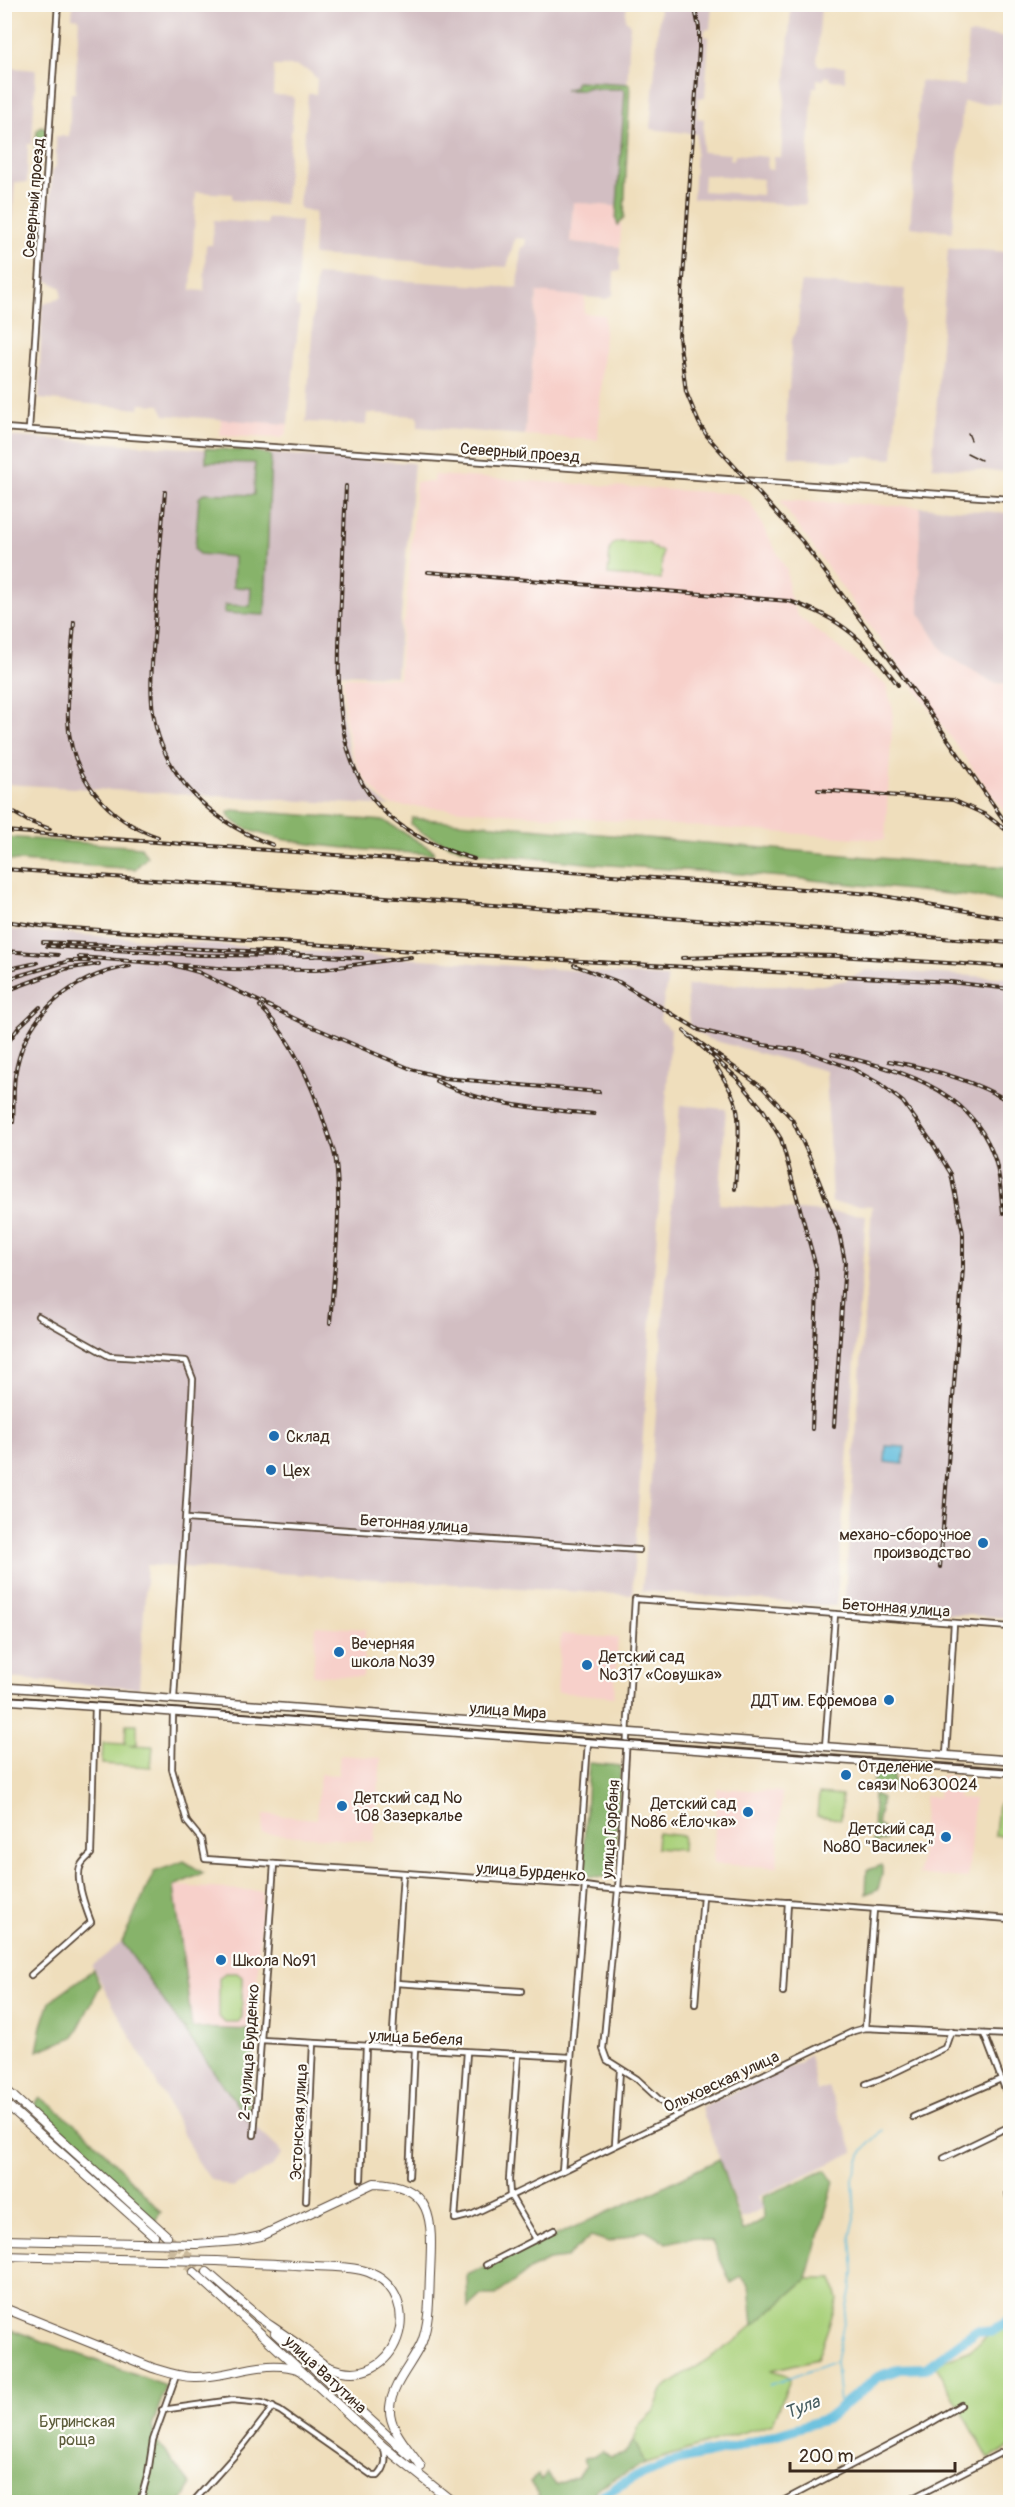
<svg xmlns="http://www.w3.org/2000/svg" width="1015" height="2507" font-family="Pangolin,sans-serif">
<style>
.built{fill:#f7d0ca}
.industrial{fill:#d2bec2;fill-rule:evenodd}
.green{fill:#aad17b;stroke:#727e4c;stroke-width:1.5}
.forest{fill:#87b36b;stroke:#616e44;stroke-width:1.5}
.water{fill:#5dbbdc;stroke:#4c727d;stroke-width:1.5}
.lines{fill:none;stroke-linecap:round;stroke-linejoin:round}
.stream{stroke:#5dbbdc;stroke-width:1.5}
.river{stroke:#5dbbdc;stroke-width:10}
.primary-tunnel{stroke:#cbba9c;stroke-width:8;stroke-dasharray:8 4;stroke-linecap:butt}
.street-casing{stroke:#564536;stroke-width:8}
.secondary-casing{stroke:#564536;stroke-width:10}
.primary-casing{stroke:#564536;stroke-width:10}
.street{stroke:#fff;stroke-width:4.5}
.secondary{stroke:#fff;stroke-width:7}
.primary{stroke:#fff;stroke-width:8}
.tram{stroke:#3b2a1e;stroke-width:1.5}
.rail-casing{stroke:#3b2a1e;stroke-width:4}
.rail{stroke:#fdfcf7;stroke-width:1.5;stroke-dasharray:4.5;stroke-linecap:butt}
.primary-bridge-casing{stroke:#564536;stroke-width:10;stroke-linecap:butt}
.primary-bridge{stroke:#fff;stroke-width:8}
.poi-dot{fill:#1f6fb2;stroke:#fdfcf7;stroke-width:2}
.labels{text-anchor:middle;stroke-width:4.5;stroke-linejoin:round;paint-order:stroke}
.street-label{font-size:16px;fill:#3b2a1e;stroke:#fdfcf7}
.poi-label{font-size:16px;fill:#3b2a1e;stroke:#fdfcf7;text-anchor:start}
.park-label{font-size:16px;fill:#5c5c3a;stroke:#fdfcf7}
.water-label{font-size:18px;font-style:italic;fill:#475d60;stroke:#fdfcf7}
</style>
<rect width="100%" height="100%" fill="#fdfcf7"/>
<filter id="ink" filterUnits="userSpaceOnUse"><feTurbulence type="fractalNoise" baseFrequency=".0167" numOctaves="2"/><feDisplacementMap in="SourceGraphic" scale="12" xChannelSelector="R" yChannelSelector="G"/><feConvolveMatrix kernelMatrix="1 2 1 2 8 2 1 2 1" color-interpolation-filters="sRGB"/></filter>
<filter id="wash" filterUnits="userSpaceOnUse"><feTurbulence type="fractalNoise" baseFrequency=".008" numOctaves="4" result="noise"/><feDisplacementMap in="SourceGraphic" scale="24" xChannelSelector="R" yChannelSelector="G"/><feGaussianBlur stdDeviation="1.35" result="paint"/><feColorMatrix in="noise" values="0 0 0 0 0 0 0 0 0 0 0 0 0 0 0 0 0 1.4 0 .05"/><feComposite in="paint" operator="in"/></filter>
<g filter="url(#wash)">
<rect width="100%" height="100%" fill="#efdebc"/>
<g class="built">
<path d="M573 202 622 207 620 247 570 242Z"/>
<path d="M537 292 583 295 585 298 584 313 605 315 598 440 525 435 527 397H530Z"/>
<path d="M221 418 288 424 286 434 282 438 220 436Z"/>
<path d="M434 475 738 494 750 502 787 571 789 593 797 615 886 685 893 710 885 840 393 805 382 799 361 774 352 751 345 722 343 677 399 678 402 624 405 620 416 482H433Z"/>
<path d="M779 500 920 507 919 613 945 654 992 682 1010 686V820Z"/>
<path d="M316 1626 365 1629 363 1677 313 1675Z"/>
<path d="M561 1634 618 1638 614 1697 557 1692Z"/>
<path d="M340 1755 381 1758 374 1842 262 1833 264 1814 316 1819 320 1774 338 1775Z"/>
<path d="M940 1776 959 1777 958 1798 974 1799 968 1878 919 1875 925 1796 938 1797Z"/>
<path d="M717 1788 782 1792 777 1867 713 1864Z"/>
<path d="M174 1886 262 1891 255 2030 192 2028Z"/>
</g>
<g class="industrial">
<path d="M73 5H627L625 19 630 25 622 207 573 202 570 242 620 247V271H614L613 295 606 299 537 292 530 397H527L525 435 418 427V416L367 413 366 425 306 422 316 275 518 288 521 247H525L526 239 515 238 507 267 313 255 315 212 299 208 308 94H316L317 79 309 71 296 66H274L273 95 291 96 294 99 285 204 232 200V194L196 192 191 290 206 291 204 290 206 245H212L214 220 267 224V218L301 221 296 307 300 308 288 424 165 415 160 405 140 404 139 409 39 399 42 305 61 297V288L45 279 52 172 56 166V136H69L71 93H75L79 18 72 17Z"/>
<path d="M672 5H712L710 29H705L704 36 709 37 705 98H698L697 118 704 119 702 152 730 154V160H734L735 154 768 157 767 169 773 170 774 157H781L791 5H821L817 63 819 66H845V81L830 80V77L825 76 824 80 817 79V87H813L805 205 693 198 697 134 650 129 660 6 669 7ZM704 175 763 179 762 195 703 191Z"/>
<path d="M968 34 1010 37V86L1003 85 1001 104 963 102 952 232 910 227 920 81 964 86Z"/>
<path d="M5 67 36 70 32 144H28L27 183 15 182 5 304Z"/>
<path d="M948 248 1010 252V472L932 467Z"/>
<path d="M801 282 905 289 893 459 853 456 852 461 789 457 788 425 786 423 787 390 789 389 792 340 798 325Z"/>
<path d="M4 436 414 463 396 676 340 674 343 722 349 750 359 774 380 800 390 806 5 784Z"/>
<path d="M920 507 1010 513V685L992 682 945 654 919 613Z"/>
<path d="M4 929 668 977 660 1020 671 1030 632 1595 147 1565 139 1688 5 1678Z"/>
<path d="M867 970 1010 978V1618L844 1607 872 1206 832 1203 826 1071 708 1039 689 1028 687 985H822L846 980Z"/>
<path d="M680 1105 726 1109 719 1204 866 1215 836 1606 642 1591Z"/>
<path d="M122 1942 248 2120 283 2153 271 2167 232 2188 210 2179 195 2157 166 2100 92 1966Z"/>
<path d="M809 2054 817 2091 828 2087 854 2152 758 2197 763 2208 741 2219 701 2107 800 2062Z"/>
</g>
<g class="green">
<path d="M619 542 648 543 657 550 662 551 661 579 608 575 610 549 613 544Z"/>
<path d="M126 1724H137V1744L128 1745 153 1746 151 1767 102 1764 103 1743 125 1744Z"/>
<path d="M819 1794 842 1796 841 1819 817 1816Z"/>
<path d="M998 1804 1010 1805 1009 1837 995 1835Z"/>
<path d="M657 1833 683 1836 682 1850 656 1848Z"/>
<path d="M225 1973H237L242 1977V2017L238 2023H225L219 2017V1978Z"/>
<path d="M807 2279H833L838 2300 817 2359 772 2370 786 2375 790 2380 773 2423 645 2463 634 2441 639 2425 654 2411 662 2390 736 2340Z"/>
<path d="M1010 2316V2447L989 2459 935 2364 969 2351Z"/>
</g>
<g class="forest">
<path d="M576 81 630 84 624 217 618 225 616 220 625 92 624 89H598L589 87 581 90H564L575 87Z"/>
<path d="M41 126 48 129 47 148 39 152 35 150 37 130Z"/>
<path d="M206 448 259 452 271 455 265 615 224 613 225 605 250 606 251 588 233 587 234 557 199 554 195 549 199 498 204 493 254 495 255 463 206 462Z"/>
<path d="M232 810 385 821 434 851V854C399 852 239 847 228 813Z"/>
<path d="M412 818 926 862 1010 867V904L986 898 783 877 595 864 483 853 452 846 422 833 411 824Z"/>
<path d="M5 837 141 847 147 857 135 869 5 860Z"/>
<path d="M589 1763 621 1766 613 1878 582 1875Z"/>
<path d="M893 1770V1782L895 1785 892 1790 873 1785V1778L882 1771Z"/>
<path d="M874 1794 882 1798 877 1825 885 1830 886 1840 873 1844Z"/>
<path d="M184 1861 203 1873 174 1886 192 2028 255 2030 248 2120 122 1942 154 1872Z"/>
<path d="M882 1865V1875L878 1889 866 1894 867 1870Z"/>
<path d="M93 1970 100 1986 74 2037 37 2051 42 2026 50 2001Z"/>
<path d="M40 2097 86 2132 161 2212 155 2221 32 2108Z"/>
<path d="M719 2159 743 2231 764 2219 763 2197 826 2170 834 2182 807 2279 753 2326 749 2285 741 2277 731 2283 712 2242 692 2237 667 2243 646 2230 609 2242 591 2236 566 2258 549 2260 531 2269 496 2295H482L468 2308 467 2275 646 2195Z"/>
<path d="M4 2327 166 2386 152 2427 156 2441 191 2485 181 2502H5Z"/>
<path d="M634 2441 645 2463 597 2488 591 2498 582 2502H531L539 2496 530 2482 538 2475 541 2480 547 2473 556 2485 576 2477 586 2466 584 2458 593 2457 602 2451 611 2457 625 2453Z"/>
</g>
<path class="water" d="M886 1446 905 1447 903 1464 885 1462Z"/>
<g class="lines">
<g class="stream">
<path d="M770 2385 834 2362"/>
<path d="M826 2419 840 2404 836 2361 854 2272 851 2235 855 2218 853 2179 863 2150 883 2130"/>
</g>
<path class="river" d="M590 2502 629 2480 678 2460 728 2449 826 2419 878 2377 899 2369 926 2368 977 2330 991 2332 1010 2320"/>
</g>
</g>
<g filter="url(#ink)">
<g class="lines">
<g class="primary-tunnel">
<path d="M167 2236 207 2272"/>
<path d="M160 2241 194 2272"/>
</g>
<g class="street-casing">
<g id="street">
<path d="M4 428 1010 499"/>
<path d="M29 429 58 4"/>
<path d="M38 1316 109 1356 186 1361 193 1379C188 1486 180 1592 174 1699"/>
<path d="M187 1519 639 1550"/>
<path d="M173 1712 172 1769 187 1822 201 1839 205 1859 578 1885 599 1888 1010 1919"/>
<path d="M825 1747 835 1614"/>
<path d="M946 1756 954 1623"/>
<path d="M578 1885 588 1742"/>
<path d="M31 1975 91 1922C86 1909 74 1878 81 1865 83 1861 88 1857 91 1854L95 1706"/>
<path d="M396 1983 521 1991"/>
<path d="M783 1992 788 1902"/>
<path d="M695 2004 703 1896"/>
<path d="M865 2028 874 1909"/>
<path d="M984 2034 1010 2102"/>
<path d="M261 2040 570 2057"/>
<path d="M392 2048 403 1874"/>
<path d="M467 2052 455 2219 471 2215 854 2031 865 2028 1010 2035"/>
<path d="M518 2055 509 2180 510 2195 536 2239"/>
<path d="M866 2084 883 2078 945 2048 951 2031"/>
<path d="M676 2115 637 2079 607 2060 603 2049 618 1890 635 1599 1010 1627"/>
<path d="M913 2117 1001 2079"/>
<path d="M254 2135 274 1864"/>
<path d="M615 2145 620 2070"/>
<path d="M944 2158 1010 2126"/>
<path d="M562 2171 585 1886"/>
<path d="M409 2176 415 2049"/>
<path d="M361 2179 366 2046"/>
<path d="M1010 2188 1008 2193 1010 2204"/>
<path d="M306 2201 313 2043"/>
<path d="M486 2265 554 2230"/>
<path d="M162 2410 232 2400 262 2403 280 2411 373 2476H378C387 2467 386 2458 384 2447"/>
<path d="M140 2502 148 2473 153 2440 176 2376"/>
<path d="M193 2502 243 2446 273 2407"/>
<path d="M781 2502 922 2428 961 2405"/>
<path d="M905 2502 1010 2448"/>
</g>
</g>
<g class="secondary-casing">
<g id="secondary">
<path d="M4 1687 1010 1760"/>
<path d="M4 1700 1010 1772"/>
</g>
</g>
<g class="primary-casing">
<g id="primary">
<path d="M4 2088 167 2236"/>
<path d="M4 2102 154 2236"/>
<path d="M4 2240 138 2243"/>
<path d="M196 2244 237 2241 261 2236 374 2183C437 2184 432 2225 430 2274 429 2297 430 2320 422 2342 413 2363 392 2384 390 2407 388 2429 410 2450 421 2467"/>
<path d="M4 2256 156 2260"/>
<path d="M217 2261C249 2263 281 2264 313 2266 331 2267 352 2266 368 2272 429 2295 398 2395 329 2367 321 2364 314 2356 307 2351 291 2339 274 2328 258 2317"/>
<path d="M194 2272 384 2447 453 2502"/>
<path d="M207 2272 260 2318"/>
<path d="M4 2308 153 2368C166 2372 179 2377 194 2377 230 2378 265 2357 300 2370"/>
<path d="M275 2333 410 2456"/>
</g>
</g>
<use href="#street" class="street"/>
<use href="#secondary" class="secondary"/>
<use href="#primary" class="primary"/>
<g class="tram">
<path d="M968 433 971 440"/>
<path d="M967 453 981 460"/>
<path d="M4 1696 1010 1769"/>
</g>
<g class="rail-casing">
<g id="rail">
<path d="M694 4 699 28V49L679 337 686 392 699 423 707 436 802 541 929 712 1010 829"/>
<path d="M346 486C344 531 342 577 340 622 334 743 344 821 474 859"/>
<path d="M165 492C161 536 157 581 155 625 153 653 149 684 153 712 162 777 214 824 273 845"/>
<path d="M428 572 789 601C841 617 866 642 898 685"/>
<path d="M74 622C72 654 67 687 68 720 70 775 107 820 158 837"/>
<path d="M818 790 953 800 986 815 1006 830"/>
<path d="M4 807 28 821 50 829"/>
<path d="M4 831 873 894 1010 919"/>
<path d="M4 869 1010 943"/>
<path d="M4 921 41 926 458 954 950 982 1010 989"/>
<path d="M43 942 270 952 314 956 199 955 47 946"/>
<path d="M4 951 58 955"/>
<path d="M306 955 362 958"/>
<path d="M79 957 230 969 316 970 411 957"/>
<path d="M682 958 779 955 838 956 1010 967"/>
<path d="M169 964 198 972 306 1024 411 1069 444 1078 599 1092"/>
<path d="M574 965 619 982 699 1030 764 1045 805 1051 853 1069 880 1084 903 1102 933 1144 951 1174 963 1233V1268L940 1567"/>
<path d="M4 970 37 963"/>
<path d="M4 980 69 961H89"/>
<path d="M4 995 11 989 65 969 99 964"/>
<path d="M260 1006C293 1040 313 1086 327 1131 330 1141 335 1151 336 1162 342 1215 334 1270 330 1323"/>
<path d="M4 1048 19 1027 40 1007"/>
<path d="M832 1054C894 1068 968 1086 993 1154 1000 1172 1001 1194 1003 1213"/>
<path d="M889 1061C929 1068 975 1081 1010 1102"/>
<path d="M714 1063C722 1076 732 1090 736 1105 742 1128 736 1165 735 1189"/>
<path d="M436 1081C484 1105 541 1109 594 1114"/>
<path d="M13 1122C14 1107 13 1091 15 1076 24 1014 72 976 130 966"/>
<path d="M812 1429 817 1288 816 1267 781 1139 764 1111 737 1078 684 1031 763 1088 792 1119 810 1158 839 1232 845 1262 834 1426"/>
</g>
</g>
<use href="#rail" class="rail"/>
<g class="primary-bridge-casing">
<g id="primary-bridge">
<path d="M138 2243 196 2244"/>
<path d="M156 2260 217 2261"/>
</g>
</g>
<use href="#primary-bridge" class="primary-bridge"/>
</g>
</g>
<g class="poi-dot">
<circle cx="274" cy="1436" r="6"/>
<circle cx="271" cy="1470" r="6"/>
<circle cx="983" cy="1543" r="6"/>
<circle cx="339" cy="1652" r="6"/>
<circle cx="587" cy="1665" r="6"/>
<circle cx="889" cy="1700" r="6"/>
<circle cx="846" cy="1775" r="6"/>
<circle cx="342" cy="1806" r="6"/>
<circle cx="748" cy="1812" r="6"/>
<circle cx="946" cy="1837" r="6"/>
<circle cx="221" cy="1960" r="6"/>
</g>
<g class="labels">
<g class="street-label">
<text transform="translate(33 198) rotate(-85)" y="6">Северный проезд</text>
<text transform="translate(520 452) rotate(4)" y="6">Северный проезд</text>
<text transform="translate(414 1523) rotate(4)" y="6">Бетонная улица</text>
<text transform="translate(896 1607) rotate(4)" y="6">Бетонная улица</text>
<text transform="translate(508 1710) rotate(4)" y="6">улица Мира</text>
<text transform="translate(610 1829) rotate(-86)" y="6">улица Горбаня</text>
<text transform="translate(531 1871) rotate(4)" y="6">улица Бурденко</text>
<text transform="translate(416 2037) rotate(3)" y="6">улица Бебеля</text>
<text transform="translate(248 2052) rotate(-86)" y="6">2-я улица Бурденко</text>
<text transform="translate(721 2081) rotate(-25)" y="6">Ольховская улица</text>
<text transform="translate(298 2122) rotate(-87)" y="6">Эстонская улица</text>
<text transform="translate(326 2374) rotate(43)" y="6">улица Ватутина</text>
</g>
<g class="poi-label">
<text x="286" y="1442">Склад</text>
<text x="283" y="1476">Цех</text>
<text x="971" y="1540" text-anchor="end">механо-сборочное<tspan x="971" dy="18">производство</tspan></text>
<text x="351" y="1649">Вечерняя<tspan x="351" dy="18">школа №39</tspan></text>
<text x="599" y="1662">Детский сад<tspan x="599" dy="18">№317 «Совушка»</tspan></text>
<text x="877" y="1706" text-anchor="end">ДДТ им. Ефремова</text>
<text x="858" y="1772">Отделение<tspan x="858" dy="18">связи №630024</tspan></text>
<text x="354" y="1803">Детский сад №<tspan x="354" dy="18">108 Зазеркалье</tspan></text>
<text x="736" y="1809" text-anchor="end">Детский сад<tspan x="736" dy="18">№86 «Ёлочка»</tspan></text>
<text x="934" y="1834" text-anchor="end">Детский сад<tspan x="934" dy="18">№80 "Василек"</tspan></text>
<text x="233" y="1966">Школа №91</text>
</g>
<g class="park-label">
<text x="77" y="2427">Бугринская<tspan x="77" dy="18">роща</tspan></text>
</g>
<g class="water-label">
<text transform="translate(802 2407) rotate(-21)" y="6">Тула</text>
</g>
</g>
<rect width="1015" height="2507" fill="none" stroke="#fdfcf7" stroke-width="24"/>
<path d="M790 2462v9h165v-9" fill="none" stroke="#3b2a1e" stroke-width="3"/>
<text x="799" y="2462" font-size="18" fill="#3b2a1e" stroke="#fdfcf7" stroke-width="4.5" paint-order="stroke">200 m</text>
</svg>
